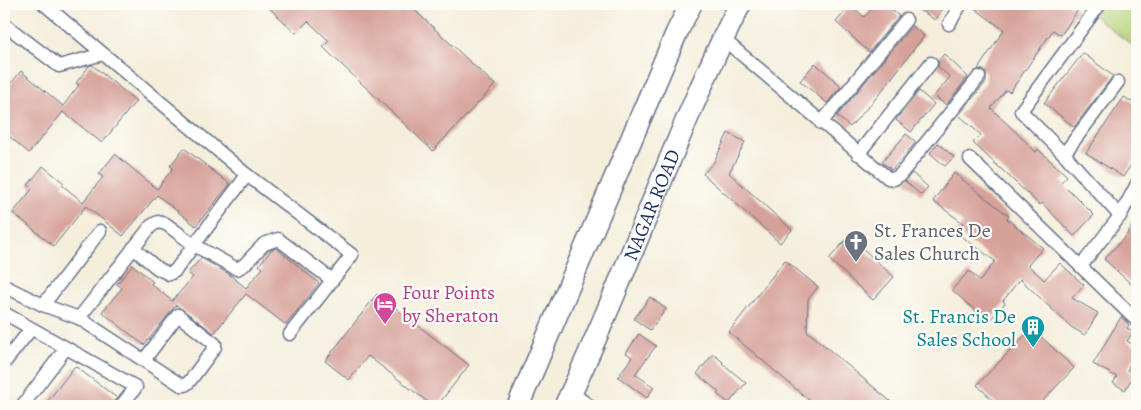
<svg xmlns="http://www.w3.org/2000/svg" width="1141" height="410" font-family="Alegreya,serif">
<style>
.green{fill:#b5d37a;stroke:#68816c}
.building{fill:#d6a199}
.lines{fill:none;stroke-linecap:round;stroke-linejoin:round}
.minor-casing{stroke:#67728a;stroke-width:15}
.trunk-casing{stroke:#67728a;stroke-width:24}
.minor{stroke:#fff;stroke-width:12}
.trunk{stroke:#fff;stroke-width:21}
.labels{text-anchor:middle;stroke-width:4.5;stroke-linejoin:round;paint-order:stroke}
.street-label{font-size:20px;fill:#1b2f5e;stroke:#fdfcf7}
.worship-label{font-size:20px;fill:#5b616d;stroke:#fdfcf7;text-anchor:start}
.hotel-label{font-size:20px;fill:#b23c85;stroke:#fdfcf7;text-anchor:start}
.culture-label{font-size:20px;fill:#0d838f;stroke:#fdfcf7;text-anchor:end}
</style>
<rect width="100%" height="100%" fill="#fdfcf7"/>
<filter id="ink" filterUnits="userSpaceOnUse"><feTurbulence type="fractalNoise" baseFrequency=".02" numOctaves="2"/><feDisplacementMap in="SourceGraphic" scale="10" xChannelSelector="R" yChannelSelector="G"/><feConvolveMatrix kernelMatrix="1 2 1 2 8 2 1 2 1" color-interpolation-filters="sRGB"/></filter>
<filter id="wash" filterUnits="userSpaceOnUse"><feTurbulence type="fractalNoise" baseFrequency=".0096" numOctaves="4" result="noise"/><feDisplacementMap in="SourceGraphic" scale="20" xChannelSelector="R" yChannelSelector="G"/><feGaussianBlur stdDeviation="1.12" result="paint"/><feColorMatrix in="noise" values="0 0 0 0 0 0 0 0 0 0 0 0 0 0 0 0 0 1.4 0 .05"/><feComposite in="paint" operator="in"/></filter>
<g filter="url(#wash)">
<rect width="100%" height="100%" fill="#f4eedb"/>
<path class="green" d="M1103 4H1137V49L1094 16Z"/>
<g id="blocks">
<g class="building">
<path d="M265 4H384L390 10 395 4H408L495 85 433 151 323 47 329 41 308 21 296 33Z"/>
<path d="M876 4H884L899 16 869 52 836 22 851 5 864 17Z"/>
<path d="M911 4H945L935 20Z"/>
<path d="M969 4H1068L1078 10 1061 35 1053 30 1010 92 1006 90 991 108 1036 152 1038 149 1067 176 1061 182 1094 215 1074 236 1042 203 1040 205 973 143 981 135 959 115 986 82V74L984 70 978 69 1004 30Z"/>
<path d="M912 26 924 36 877 97 850 127 837 116Z"/>
<path d="M1083 53 1113 76 1074 127 1044 103Z"/>
<path d="M944 54 968 77 946 105 934 96 950 77 938 67 939 60Z"/>
<path d="M815 63 841 86 827 103 800 81Z"/>
<path d="M92 65 136 101 102 143 63 112 29 153 4 132V101L9 94 5 91 21 71 63 106 79 85 76 83 89 66Z"/>
<path d="M919 91 934 104 911 132 896 120Z"/>
<path d="M1124 97 1137 105V156L1123 177 1086 153Z"/>
<path d="M728 133 745 142 729 173 792 230 780 243 703 174 714 162Z"/>
<path d="M906 134 916 142 892 170 882 162Z"/>
<path d="M938 143 954 157 945 166 930 153Z"/>
<path d="M184 148 230 184 196 226 157 195 123 236 86 206 54 246 13 213 32 189 28 185 43 166 64 183 62 185 83 202 103 177 99 174 115 154 157 189 173 168 170 166Z"/>
<path d="M912 173 928 187 921 195 905 181Z"/>
<path d="M954 173 1009 216 1007 219 1043 248 1028 265 1044 280 1060 263 1084 285 1072 298 1098 313 1085 335 1071 327 1020 279 1003 301 1005 303 988 322 952 290 969 271 980 281 995 261 956 232 963 223 933 201Z"/>
<path d="M1137 218V279L1132 285 1104 259 1126 236Z"/>
<path d="M849 236 894 277 873 300 829 259Z"/>
<path d="M276 248 319 283 286 325 246 294 214 333 176 305 144 345 102 312 122 288 117 284 133 265 153 282 151 284 172 301 193 277 188 273 201 258 229 274 246 288 263 268 259 265 271 250Z"/>
<path d="M785 260 818 287 808 299 807 331 896 406H816L729 332Z"/>
<path d="M377 294 469 365 437 406H433L368 356 349 380 325 361Z"/>
<path d="M650 297 666 309 650 330 634 319Z"/>
<path d="M1121 317 1129 325 1127 328 1133 332 1127 341 1137 347V352L1127 370 1134 374 1125 390 1113 383 1117 377 1093 364Z"/>
<path d="M1032 328 1074 368 1038 406H999L977 385Z"/>
<path d="M639 334 656 346 635 374 654 387 647 398 618 377 632 357 626 353Z"/>
<path d="M713 354 723 362 722 363 746 383 729 403 717 394 719 392 697 374Z"/>
<path d="M75 366 117 398 113 406H44Z"/>
</g>
</g>
</g>
<g filter="url(#ink)">
<use href="#blocks" fill-opacity="0" stroke="#67728a" stroke-width="1"/>
<g class="lines">
<g class="minor-casing">
<g id="minor">
<path d="M44 4 247 175 352 255 290 334"/>
<path d="M1100 4 1021 111 1064 154 1120 216"/>
<path d="M4 24 59 66 103 54"/>
<path d="M949 24 961 4"/>
<path d="M722 38 888 178 894 179 900 175 979 77"/>
<path d="M821 123 906 20"/>
<path d="M858 154 931 63"/>
<path d="M1064 154 1118 82"/>
<path d="M970 159 1137 321"/>
<path d="M133 248 157 268 169 274 175 271 194 245 237 269 244 265 264 244 278 239 332 280"/>
<path d="M1081 266 1120 216 1137 184"/>
<path d="M4 286 43 305 79 318 181 385H185L189 382 215 347V344L178 315 144 360"/>
<path d="M43 305 100 231"/>
<path d="M4 313 136 387 121 406"/>
<path d="M79 318 151 226 158 222 166 224 194 245 247 175"/>
<path d="M4 363 31 329"/>
<path d="M572 393 590 406"/>
<path d="M22 406 66 348"/>
</g>
</g>
<g class="trunk-casing">
<g id="trunk">
<path d="M518 406 676 34 691 4"/>
<path id="s1" d="M565 406C628 274 674 135 740 4"/>
</g>
</g>
<use href="#minor" class="minor"/>
<use href="#trunk" class="trunk"/>
</g>
</g>
<defs>
<g id="church-pin" transform="scale(1.25)"><path d="M0 17L-7.5 6A9.5 9.5 0 1 1 7.5 6Z" fill="#6b7280" stroke="#fdfcf7"/><path d="M-1.2-6h2.4v3.5h3.3v2.4h-3.3V6h-2.4V-.1h-3.3v-2.4h3.3Z" fill="#fff"/></g>
<g id="hotel-pin" transform="scale(1.25)"><path d="M0 17L-7.5 6A9.5 9.5 0 1 1 7.5 6Z" fill="#d1479c" stroke="#fdfcf7"/><path d="M-6-4.5h1.5V1H6V5H4.5V3h-9V5H-6ZM-4 0a1.8 1.8 0 1 1 3.6 0ZM.5 0V-2.5h3Q6-2.5 6 0Z" fill="#fff"/></g>
<g id="building-pin" transform="scale(1.25)"><path d="M0 17L-7.5 6A9.5 9.5 0 1 1 7.5 6Z" fill="#0f9aa8" stroke="#fdfcf7"/><path d="M-4-6H4V6H1V3H-1V6H-4ZM-2.5-4.3h1.7v1.8h-1.7ZM.8-4.3h1.7v1.8H.8ZM-2.5-1h1.7V.8h-1.7ZM.8-1h1.7V.8H.8Z" fill="#fff"/></g>
</defs>
<g fill-rule="evenodd">
<use href="#church-pin" x="856" y="242"/>
<use href="#hotel-pin" x="385" y="304"/>
<use href="#building-pin" x="1033" y="327"/>
</g>
<g class="labels">
<g class="street-label">
<text dy="7" stroke="none"><textPath href="#s1" startOffset="219">NAGAR ROAD</textPath></text>
</g>
<g class="worship-label">
<text x="874" y="237">St. Frances De<tspan x="874" dy="23">Sales Church</tspan></text>
</g>
<g class="hotel-label">
<text x="402" y="299">Four Points<tspan x="402" dy="23">by Sheraton</tspan></text>
</g>
<g class="culture-label">
<text x="1016" y="323">St. Francis De<tspan x="1016" dy="23">Sales School</tspan></text>
</g>
</g>
<rect width="1141" height="410" fill="none" stroke="#fdfcf7" stroke-width="20"/>
</svg>
